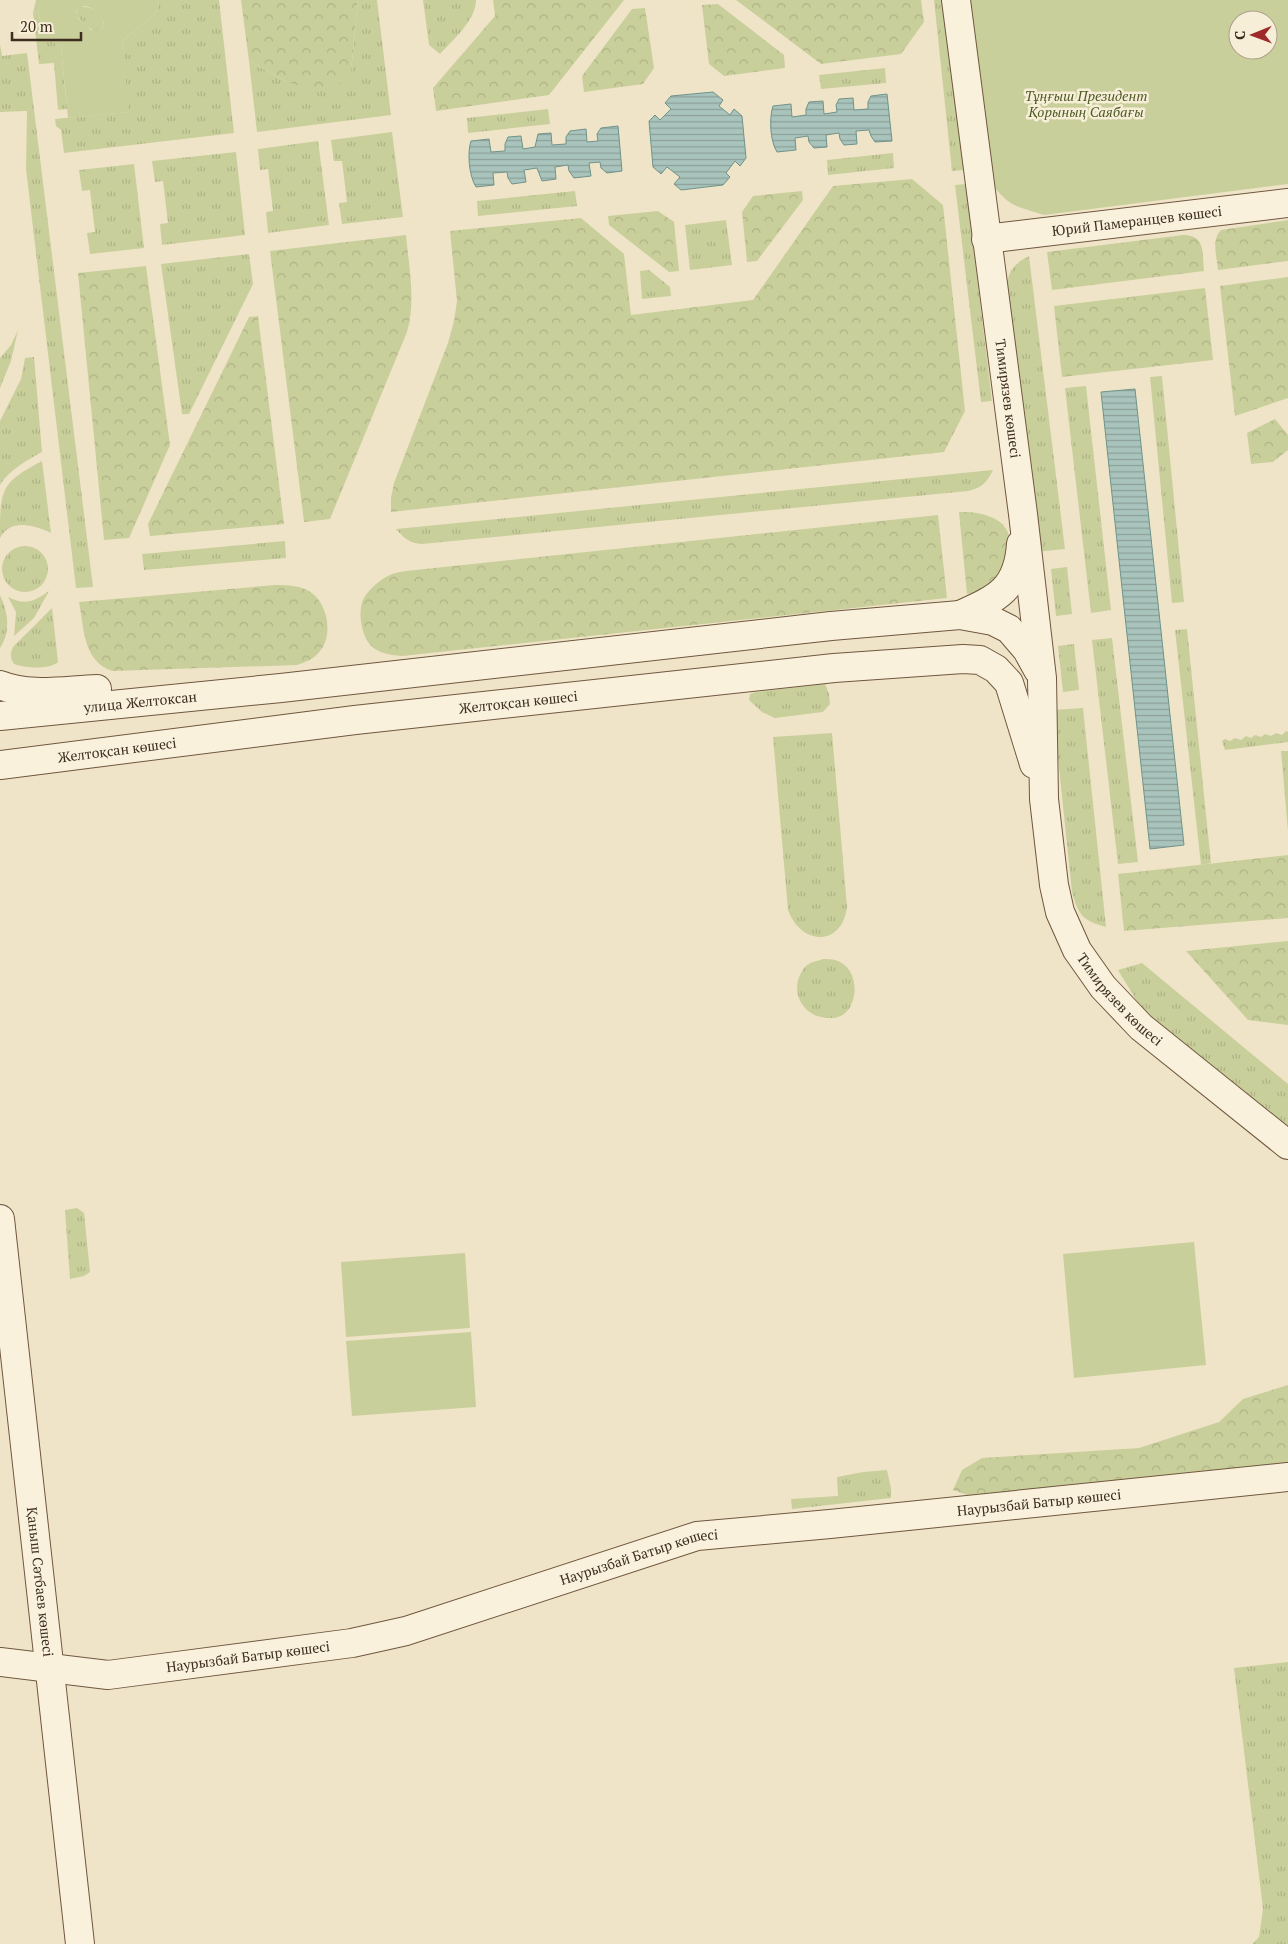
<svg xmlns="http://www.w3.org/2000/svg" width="1288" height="1944" font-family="'PT Serif',serif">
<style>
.grass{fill:url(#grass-tufts)}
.forest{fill:url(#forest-crowns)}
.park{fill:#c9cf9b;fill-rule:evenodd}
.water{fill:url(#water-rules);stroke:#6f938a}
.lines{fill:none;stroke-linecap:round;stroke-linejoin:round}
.secondary-casing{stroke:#6f573f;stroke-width:30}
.secondary{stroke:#faf1dc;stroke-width:28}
.labels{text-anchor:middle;stroke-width:5;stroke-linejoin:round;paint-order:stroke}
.park-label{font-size:14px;font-style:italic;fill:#4d5a26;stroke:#f7eed8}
.street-label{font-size:14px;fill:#3d2e20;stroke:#f7eed8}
</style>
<defs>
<pattern id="grass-tufts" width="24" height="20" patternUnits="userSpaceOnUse" patternTransform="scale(1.25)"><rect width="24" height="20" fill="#c9cf9b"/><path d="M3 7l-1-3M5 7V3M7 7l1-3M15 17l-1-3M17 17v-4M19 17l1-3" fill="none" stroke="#aeb285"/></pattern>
<pattern id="forest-crowns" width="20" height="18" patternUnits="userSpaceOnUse" patternTransform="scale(1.25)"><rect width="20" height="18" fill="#c9cf9b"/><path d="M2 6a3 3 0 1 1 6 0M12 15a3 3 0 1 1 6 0" fill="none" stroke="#aeb285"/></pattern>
<pattern id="water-rules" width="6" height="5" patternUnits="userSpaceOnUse" patternTransform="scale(1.25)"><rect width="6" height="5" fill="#a9c4bc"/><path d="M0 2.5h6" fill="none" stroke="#8ba098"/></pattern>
</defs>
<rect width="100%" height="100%" fill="#f0e4c8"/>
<g class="grass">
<path d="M159 0H219L234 133 64 153 61 130 56 126 55 119 128 112 122 41 155 14 158 9Z"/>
<path d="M358 0H377L391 115 257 132 249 61 288 82 351 71Z"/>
<path d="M423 0H476C476 20 453 40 440 54L429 45Z"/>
<path d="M934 0H945L964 170 952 171Z"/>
<path d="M80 7C91 6 100 11 104 21L102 29 95 31 87 27 76 15 77 9Z"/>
<path d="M38 12C42 28 46 39 61 47L67 109 58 110 54 63 39 64 33 13Z"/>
<path d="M0 44 2 56 27 53 93 587 76 588 26 169 27 111 0 112Z"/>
<path d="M885 68 886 83 821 89 819 75Z"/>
<path d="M548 109 550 124 468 133 467 118Z"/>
<path d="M392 132 403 217 342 224 339 203 347 202 342 161H334L331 140Z"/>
<path d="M318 141 329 225 268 233 266 212 273 211 268 169 260 170 258 149Z"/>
<path d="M236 152 245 235 162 245 160 224 168 223 163 181 155 182 152 161Z"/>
<path d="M893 153 894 168 828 175 827 160Z"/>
<path d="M134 164 144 248 90 254 87 233 95 232 90 190 82 191 79 170Z"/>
<path d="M966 184 992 401 981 402 955 185Z"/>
<path d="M575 191 577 206 478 216 477 201Z"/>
<path d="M726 220 732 265 690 270 685 225Z"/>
<path d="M249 254 253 284 189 414H182L161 264Z"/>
<path d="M1029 256 1065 549 1035 552 1005 294C1008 273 1010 266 1029 256Z"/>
<path d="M649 270 670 287 671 296 642 299 640 271Z"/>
<path d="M18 330 11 361 0 388V358L11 345Z"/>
<path d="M34 357 42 452C26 461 10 469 0 485V421L21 379 25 358Z"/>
<path d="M1162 376 1184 602 1172 603 1150 377Z"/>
<path d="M1086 386 1111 610 1091 613 1065 388Z"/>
<path d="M42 461 51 533C35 525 10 518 0 538 0 490 0 483 42 461Z"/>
<path d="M993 470C987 483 981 488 968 491L422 544C409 543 404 538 396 529Z"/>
<path d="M285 541 286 558 144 570 142 554Z"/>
<circle cx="25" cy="569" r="23"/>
<path d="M1067 567 1072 614 1056 616 1051 569Z"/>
<path d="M49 591 34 618 14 636 16 612 8 597C25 606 35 601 49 591Z"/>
<path d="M0 595C8 612 11 632 0 648Z"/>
<path d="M52 608 58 662C49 670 25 668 14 664 10 658 10 654 13 647Z"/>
<path d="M1187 629 1211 863 1201 865 1175 630Z"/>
<path d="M1112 638 1138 862 1118 864 1092 640Z"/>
<path d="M1074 644 1079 690 1063 692 1058 646Z"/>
<path d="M825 684 829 694 830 704 823 712 775 718 762 712 749 700 750 694 756 692Z"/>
<path d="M1083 708 1106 927C1083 921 1078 915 1072 892L1053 710Z"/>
<path d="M1286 731 1288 732V742L1225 750 1222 741 1225 739 1230 741 1235 738 1241 740 1246 736 1251 738 1255 735 1261 737 1265 734 1271 736 1276 733 1282 735Z"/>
<path d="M832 733 847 907C842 947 801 946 788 910L773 737Z"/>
<path d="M1281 751H1288V831Z"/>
<path d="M823 959C827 959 832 959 835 960 854 965 859 989 851 1005 847 1014 840 1018 830 1018 802 1019 786 988 806 966 810 962 818 961 823 959Z"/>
<path d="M1142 963 1288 1084V1129L1141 1008 1118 970Z"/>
<path d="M77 1208 84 1213 90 1272 84 1276 70 1279 65 1210Z"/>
<path d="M887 1470 891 1488V1498L792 1509 791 1499 838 1496 837 1477 863 1472Z"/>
<path d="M1288 1662V1944H1252L1259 1937 1263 1909 1234 1668Z"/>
</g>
<g class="forest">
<path d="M241 0H358L351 71 337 85 323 89H309L288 82 249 61Z"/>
<path d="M493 0H624L549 95 436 111 433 88 495 16Z"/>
<path d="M736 0H921L924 22 901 54 821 64Z"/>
<path d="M718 4 784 55 785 68 724 76 709 64 702 5Z"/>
<path d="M645 8 654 68 643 84 584 92 582 76 632 9Z"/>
<path d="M912 179 943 205 965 411 944 452 391 512V498L394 483 448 343 454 321 457 301 450 231 581 218 624 254 631 315 753 300 833 186Z"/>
<path d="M802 191 803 200 757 261 747 262 742 212 753 196Z"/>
<path d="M658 211 674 222 679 271 669 272 609 225 608 216Z"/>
<path d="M1288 220V261L1218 270C1217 257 1211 240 1221 230Z"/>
<path d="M406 235C409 267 416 301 407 332L330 519 304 522 270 251Z"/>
<path d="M1183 235C1206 235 1202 253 1204 271L1052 290 1047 252Z"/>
<path d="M146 266 170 445 129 538 104 540 78 273Z"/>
<path d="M1288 277V398L1235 416 1220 286Z"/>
<path d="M1205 288 1213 360 1062 377 1054 306Z"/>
<path d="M258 316 284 524 150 536 148 524 249 317Z"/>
<path d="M1275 419 1288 435V450L1273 462 1251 464 1247 433Z"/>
<path d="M959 512C979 511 1011 517 1010 544 1009 555 1003 568 1000 578L980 592 967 594Z"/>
<path d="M938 515 947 598 402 656C390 655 375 653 368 642 361 632 358 611 363 600 367 591 379 580 388 576 393 573 400 572 406 571Z"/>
<path d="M275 585C288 585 302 585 313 594 328 606 333 636 320 651 314 659 306 662 297 665L113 671C83 663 84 627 79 602Z"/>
<path d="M1288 855V918L1124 931 1118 874Z"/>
<path d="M1288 941V1025L1248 1020 1186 951Z"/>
<path d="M1288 1385V1464L973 1497 953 1490 962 1470 982 1458 1139 1448 1219 1422 1243 1399Z"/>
</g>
<g class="park">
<path d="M36 0H159L158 9 155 14 122 41 129 112 68 118 61 47C44 37 43 31 38 12L33 13ZM85 6C94 8 101 13 104 22L102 29 91 30 79 19 76 12 77 9Z"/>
<path d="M968 0H1288V184L1044 215C1016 206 1008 207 990 181ZM1238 20H1268V50H1238Z"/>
<path d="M1194 1242 1206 1365 1074 1378 1063 1254Z"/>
<path d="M465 1253 470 1328 346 1337 341 1262Z"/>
<path d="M471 1332 476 1407 352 1416 346 1341Z"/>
</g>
<g class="water">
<path d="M713 92 723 100 719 106 730 115 734 109 742 116 746 158 740 166 735 161 726 173 730 177 723 185 681 190 674 184 680 177 667 167 661 174 653 167 649 121 655 115 660 120 671 109 665 103 671 96Z"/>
<path d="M887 94 892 141 875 142 871 136 869 130 856 131 857 144 844 145 840 139 839 133 826 135 827 147 814 148 809 142 808 136 795 138 796 150 777 152C770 141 769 118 773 106L791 104 792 117 806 115V109L809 102 823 101 824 114 837 112 836 105 839 99 853 98 854 110 868 109V102L871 96Z"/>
<path d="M618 126 622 171 607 173 601 168 600 162 589 163 591 176 574 178 569 171 568 165 555 167 556 179 542 181 537 168 524 170 526 182 512 184 508 178 507 172 493 173 494 185 476 187C469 176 467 153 471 141L489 139 491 152 505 151V144L508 137 521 136 523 149 535 147 538 134 551 133 552 145 566 144V137L570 131 586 129 587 142 598 141 597 134 601 128Z"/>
<path d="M1135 389 1184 845 1150 849 1101 392Z"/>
</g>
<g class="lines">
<g class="secondary-casing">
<g id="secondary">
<path id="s1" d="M956 0 1023 514 1042 678 1044 799 1054 885 1060 912 1077 950 1103 987 1141 1027 1288 1145"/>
<path id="s2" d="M986 239 1288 203"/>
<path d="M960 615C998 598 1018 589 1021 544"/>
<path d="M0 685C30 697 65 690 97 689"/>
<path id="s3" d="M0 716 281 688 831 626 960 615 993 621 1009 629 1027 650 1038 670"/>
<path id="s4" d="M0 765 355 720 834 668 963 659 980 660 996 669 1009 683 1034 764"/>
<path id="s5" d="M0 1219 80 1944"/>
<path id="s6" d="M0 1662 108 1675 352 1643 406 1631 697 1536 830 1524 1288 1477"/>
</g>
</g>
<use href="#secondary" class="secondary"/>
</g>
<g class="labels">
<g class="park-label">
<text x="1086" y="101">Тұңғыш Президент<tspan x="1086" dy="16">Қорының Саябағы</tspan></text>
</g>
<g class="street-label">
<text dy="5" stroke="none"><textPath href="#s2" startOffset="152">Юрий Памеранцев көшесі</textPath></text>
<text dy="5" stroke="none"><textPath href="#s1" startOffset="402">Тимирязев көшесі</textPath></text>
<text dy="5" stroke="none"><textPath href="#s3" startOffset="141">улица Желтоксан</textPath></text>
<text dy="5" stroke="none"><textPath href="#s4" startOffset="522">Желтоқсан көшесі</textPath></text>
<text dy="5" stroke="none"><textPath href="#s4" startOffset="118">Желтоқсан көшесі</textPath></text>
<text dy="5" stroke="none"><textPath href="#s1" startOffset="1026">Тимирязев көшесі</textPath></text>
<text dy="5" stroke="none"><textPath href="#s6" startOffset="1060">Наурызбай Батыр көшесі</textPath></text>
<text dy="5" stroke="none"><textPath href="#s6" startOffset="655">Наурызбай Батыр көшесі</textPath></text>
<text dy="5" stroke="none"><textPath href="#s5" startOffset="365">Қаныш Сәтбаев көшесі</textPath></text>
<text dy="5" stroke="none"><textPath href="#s6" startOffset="250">Наурызбай Батыр көшесі</textPath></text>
</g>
</g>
<g transform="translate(1253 35) rotate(269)"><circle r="24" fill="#f7eed8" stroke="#ada18e"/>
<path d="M0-4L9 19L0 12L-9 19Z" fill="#9e2a2b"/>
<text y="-8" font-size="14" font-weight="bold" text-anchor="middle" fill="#3d2e20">С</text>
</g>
<path d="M12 32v8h69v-8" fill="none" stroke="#3d2e20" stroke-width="2.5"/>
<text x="20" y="32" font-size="15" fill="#3d2e20" stroke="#f7eed8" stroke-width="4" paint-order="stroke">20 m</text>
</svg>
